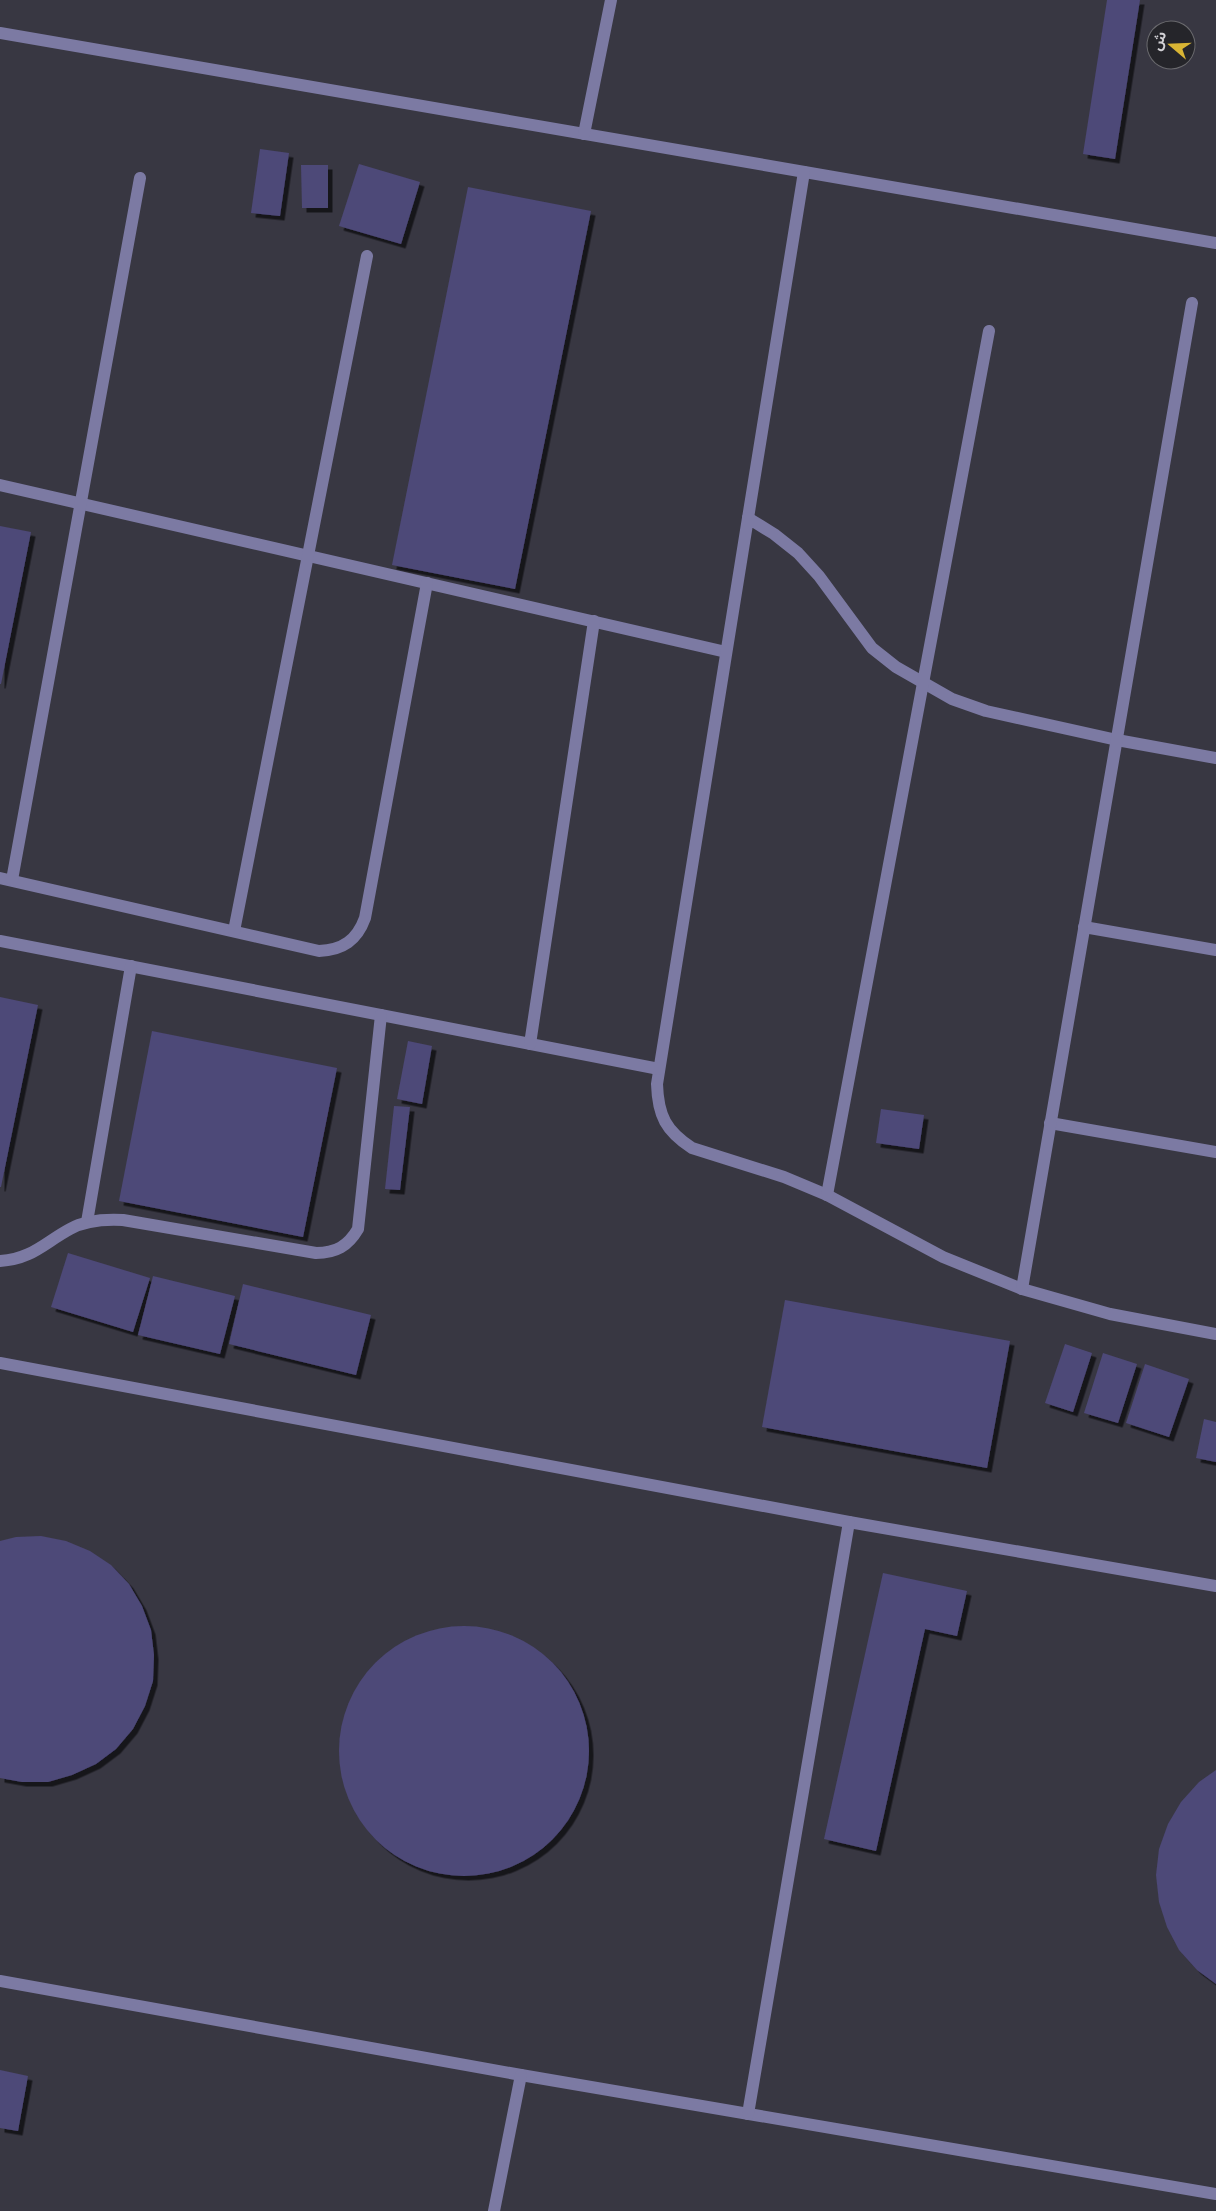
<svg xmlns="http://www.w3.org/2000/svg" width="1216" height="2211" font-family="'Noto Sans','Noto Sans Arabic',sans-serif">
<style>
.built{fill:#383742;fill-rule:evenodd}
.building{fill:#4d4878;filter:url(#shadow)}
.lines{fill:none;stroke-linecap:round;stroke-linejoin:round}
.minor{stroke:#7c7aa3;stroke-width:12}
</style>
<defs>
<filter id="shadow"><feDropShadow dx="4.5" dy="4.5" stdDeviation="0" flood-color="#0009"/></filter>
</defs>
<rect width="100%" height="100%" fill="#2f2f34"/>
<path class="built" d="M0 0H1216V2211H0ZM1156 30H1186V60H1156Z"/>
<g class="building">
<path d="M1107 0H1140L1115 159 1083 154Z"/>
<path d="M260 149 289 153 280 216 251 213Z"/>
<path d="M359 164 420 182 401 244 339 226Z"/>
<path d="M301 165H328V208H302Z"/>
<path d="M468 187 591 211 515 589 392 565Z"/>
<path d="M0 526 31 532 1 684H0Z"/>
<path d="M0 997 38 1005 1 1187H0Z"/>
<path d="M152 1031 337 1068 303 1237 119 1201Z"/>
<path d="M408 1041 432 1046 422 1104 397 1099Z"/>
<path d="M394 1106 410 1107 400 1190 385 1189Z"/>
<path d="M881 1109 924 1115 919 1149 876 1143Z"/>
<path d="M68 1253 150 1278 133 1332 51 1307Z"/>
<path d="M153 1276 235 1296 220 1354 138 1335Z"/>
<path d="M243 1284 371 1315 356 1375 229 1344Z"/>
<path d="M785 1300 1010 1341 987 1468 762 1427Z"/>
<path d="M1065 1344 1092 1353 1073 1412 1045 1403Z"/>
<path d="M1103 1353 1137 1364 1118 1423 1084 1413Z"/>
<path d="M1145 1364 1189 1379 1169 1437 1126 1423Z"/>
<path d="M1204 1419 1216 1422V1462L1196 1458Z"/>
<path d="M41 1536 66 1541 90 1551 111 1565 129 1584 142 1606 151 1630 154 1655 153 1681 145 1706 133 1729 116 1749 96 1764 72 1775 48 1782H22L0 1778V1541L16 1537Z"/>
<path d="M883 1573 967 1591 957 1636 925 1629 876 1851 824 1839Z"/>
<circle cx="464" cy="1751" r="125"/>
<path d="M1216 1770V1984L1197 1970 1179 1950 1167 1927 1159 1902 1156 1875 1159 1849 1168 1824 1181 1802 1199 1782Z"/>
<path d="M0 2070 28 2076 18 2131 0 2128Z"/>
</g>
<g class="lines">
<g class="minor">
<path d="M0 33 1216 243"/>
<path d="M584 134 611 0"/>
<path d="M0 485 726 652"/>
<path d="M748 518 804 172"/>
<path d="M1216 758 1117 740 986 711 952 699 896 667 872 648 819 576 798 553 774 534 748 518 657 1084C658 1116 666 1131 692 1148L784 1177 827 1195 943 1257 1022 1289 1110 1314 1216 1334"/>
<path d="M0 878 319 951C343 950 357 940 365 918L427 583"/>
<path d="M12 880 140 178"/>
<path d="M1084 927 1216 950"/>
<path d="M234 931 367 256"/>
<path d="M0 941 659 1069"/>
<path d="M530 1044 594 621"/>
<path d="M1050 1123 1216 1152"/>
<path d="M827 1195 989 331"/>
<path d="M87 1222 131 966"/>
<path d="M0 1261C32 1259 44 1243 70 1229 86 1220 104 1219 123 1220L316 1253C336 1253 348 1246 358 1229L381 1015"/>
<path d="M1022 1289 1192 303"/>
<path d="M0 1363 849 1522 1216 1586"/>
<path d="M0 1981 521 2075 1216 2194"/>
<path d="M748 2114 849 1522"/>
<path d="M494 2211 521 2075"/>
</g>
</g>
<g transform="translate(1171 45) rotate(289)"><circle r="24" fill="#25252a" stroke="#6a6a6e"/>
<path d="M0-4L9 19L0 12L-9 19Z" fill="#d8b434"/>
<text y="-8" font-size="14" font-weight="bold" text-anchor="middle" fill="#d2d1d5">ش</text>
</g>
</svg>
